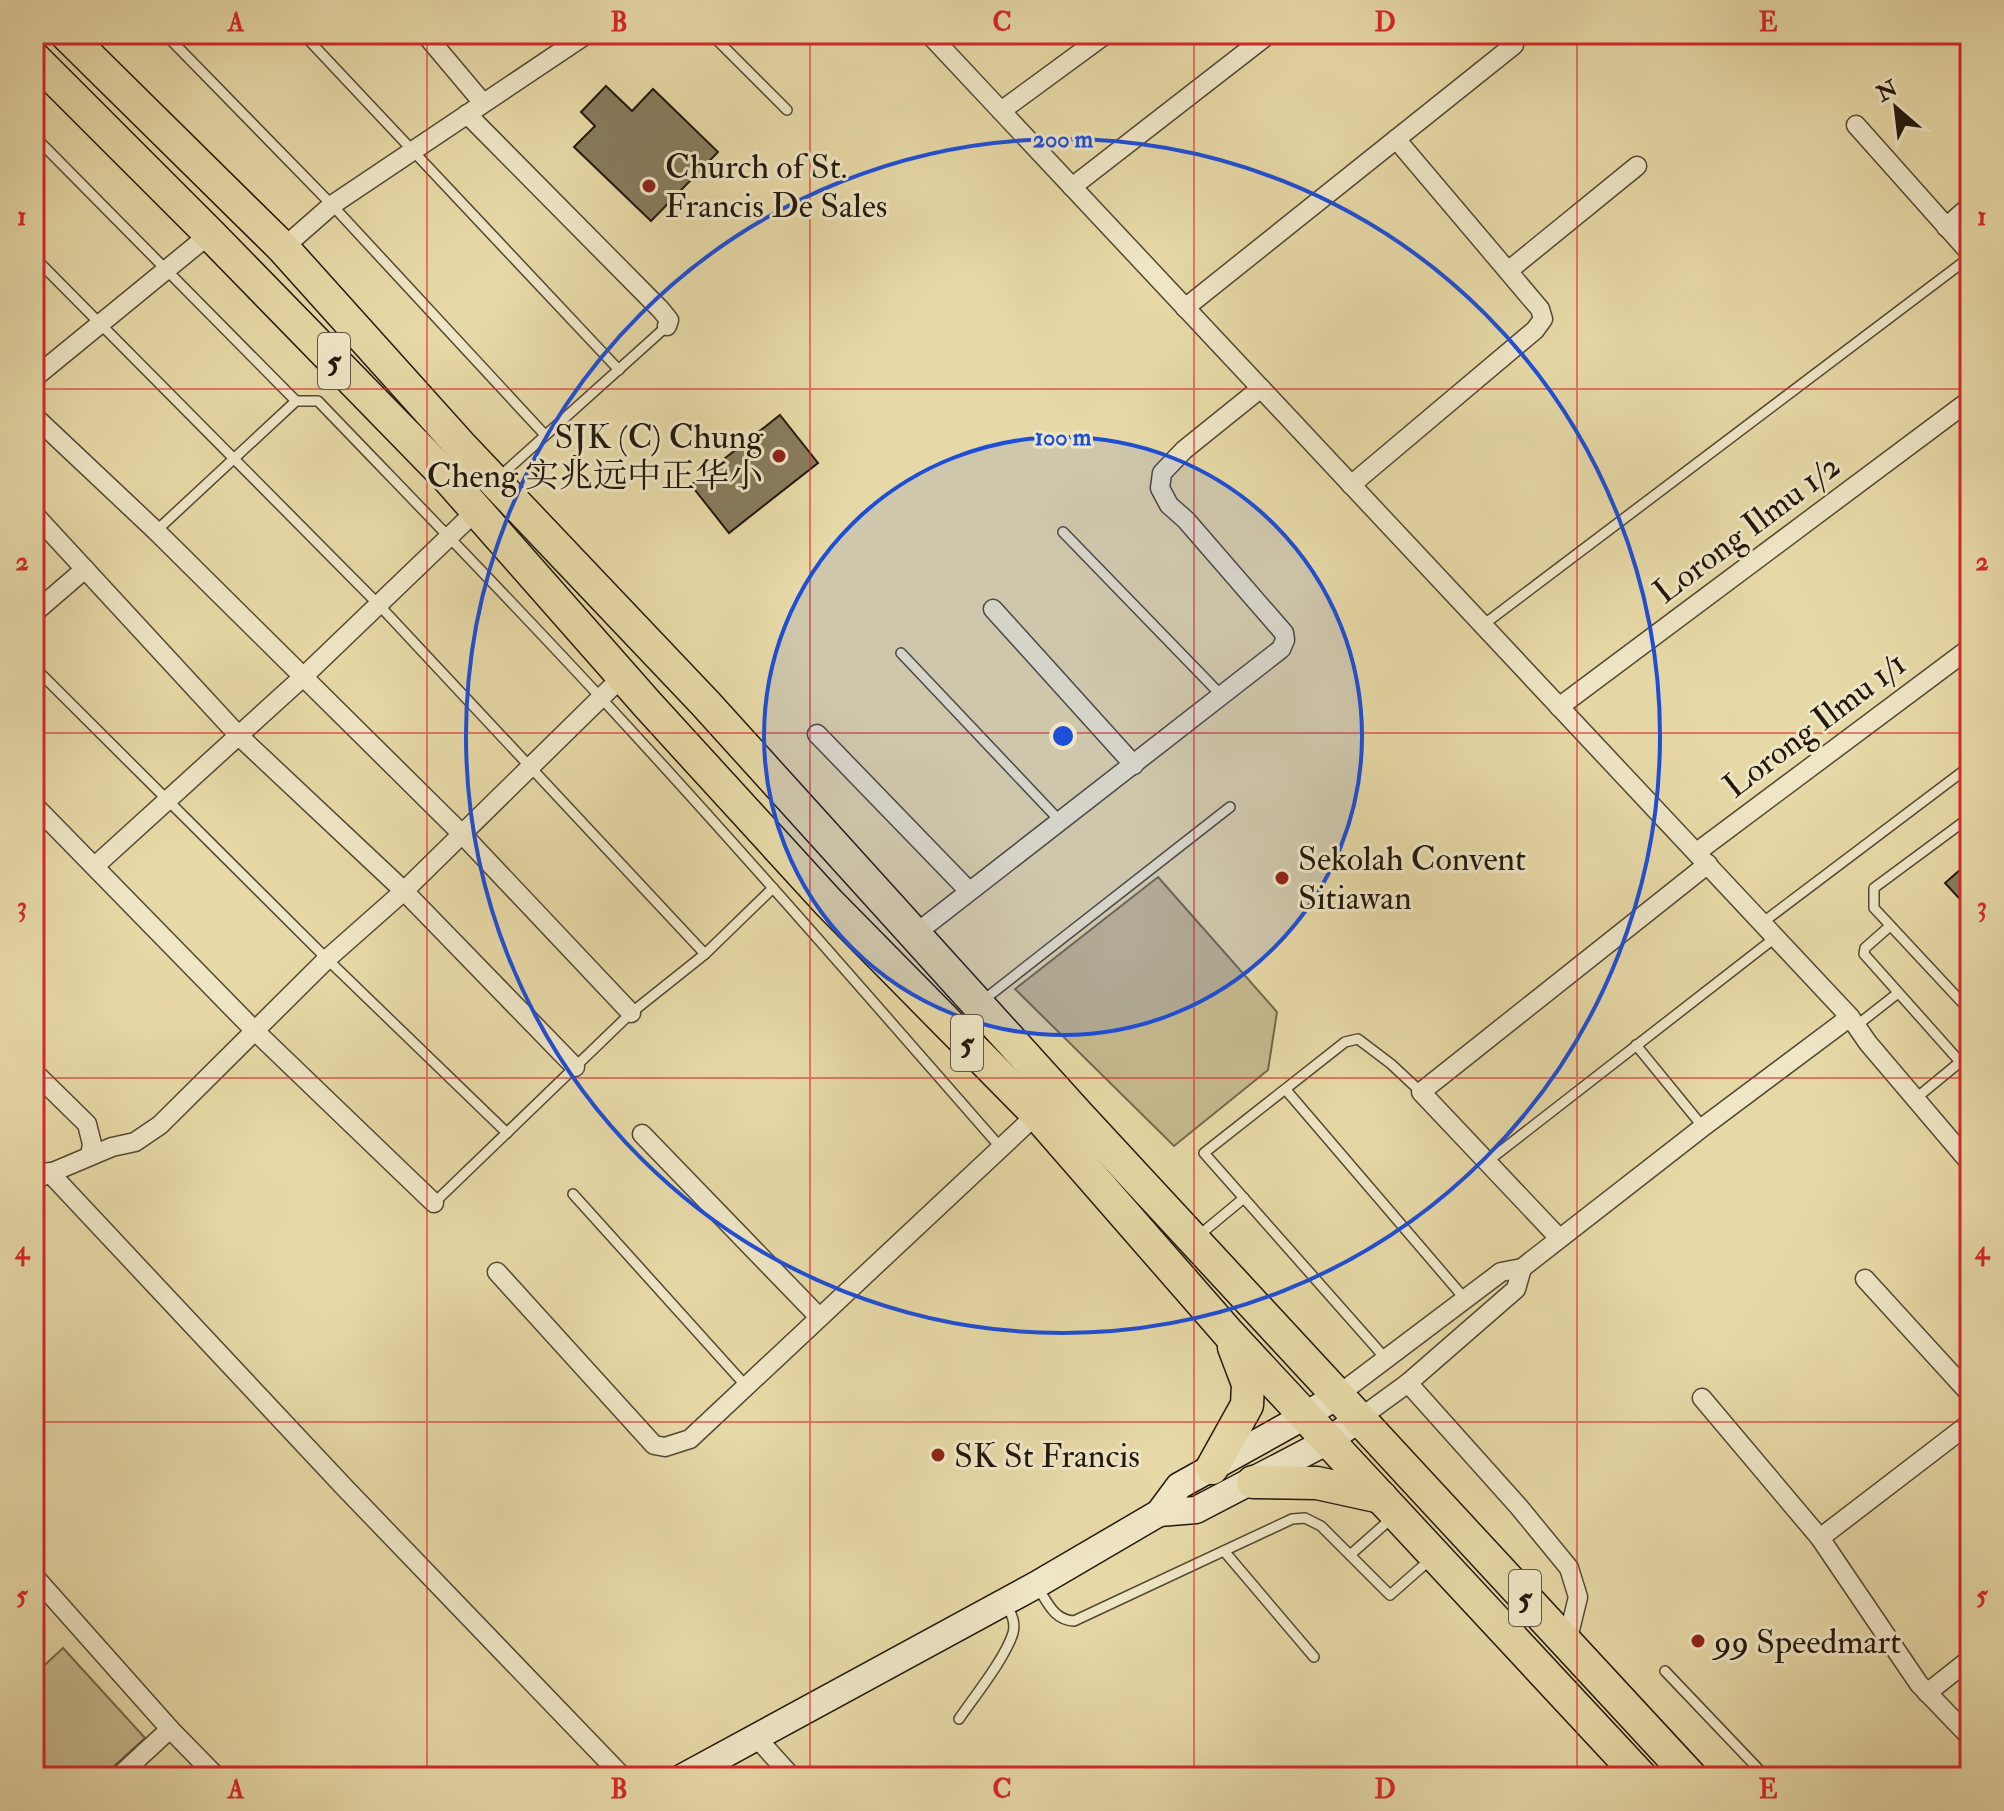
<svg xmlns="http://www.w3.org/2000/svg" width="2004" height="1811" font-family="'IM FELL Double Pica','Noto Serif SC',serif">
<style>
.green{fill:#c6b88d;stroke:#74684c;stroke-width:2}
.building{fill:#887c5d;stroke:#22170c;stroke-width:2}
.lines{fill:none;stroke-linecap:round;stroke-linejoin:round}
.lane-casing{stroke:#534833;stroke-width:12}
.street-casing{stroke:#534833;stroke-width:21}
.secondary-casing{stroke:#22170c;stroke-width:29}
.highway-casing{stroke:#22170c;stroke-width:35}
.lane{stroke:#efe6c6;stroke-width:9}
.street{stroke:#efe6c6;stroke-width:18}
.secondary{stroke:#efe6c6;stroke-width:26}
.highway{stroke:#e7d9a7;stroke-width:32}
.grid{fill:none;stroke:#d62828;stroke-width:2;stroke-opacity:0.55}
.ring{fill:none;stroke:#1d4ed8;stroke-width:4}
.poi-dot{fill:#8f2418;stroke:#efe6c6;stroke-width:3}
.labels{text-anchor:middle;stroke-width:6;stroke-linejoin:round;paint-order:stroke}
.shield{fill:#efe6c6;stroke:#605544;stroke-width:2}
.shield-label{font-size:32px;font-weight:bold;fill:#22170c}
.poi-label{font-size:34px;fill:#22170c;stroke:#efe6c6;text-anchor:start}
.street-label{font-size:34px;fill:#22170c;stroke:#efe6c6}
.centre{fill:#1d4ed8;stroke:#efe6c6;stroke-width:4}
.ring-label{font-size:24px;text-anchor:middle;font-weight:bold;fill:#1d4ed8;stroke:#efe6c6;stroke-width:6;stroke-linejoin:round;paint-order:stroke}
.neatline{fill:none;stroke:#d62828;stroke-width:3}
.grid-label{font-size:26px;text-anchor:middle;font-weight:bold;fill:#d62828}
</style>
<rect width="100%" height="100%" fill="#e7d9a7"/>
<filter id="stains"><feTurbulence type="fractalNoise" baseFrequency=".0025" numOctaves="4"/><feColorMatrix values="0 0 0 0 .2 0 0 0 0 .09 0 0 0 0 .02 0 0 0 .5 -.17"/></filter>
<radialGradient id="worn" r=".72"><stop offset=".6" stop-color="#630" stop-opacity="0"/><stop offset="1" stop-color="#630" stop-opacity=".3"/></radialGradient>
<g class="green">
<path d="M1158 877 1277 1012 1268 1070 1174 1146 1015 989Z"/>
<path d="M63 1648 145 1738 102 1777H34V1675Z"/>
</g>
<g class="building">
<path d="M606 86 632 111 653 89 718 152 651 221 574 147 595 126 581 112Z"/>
<path d="M780 415 818 463 729 533 691 485Z"/>
<path d="M1970 861V910L1945 883Z"/>
</g>
<g class="lines">
<g class="lane-casing">
<g id="lane">
<path d="M165 34 332 205 545 435"/>
<path d="M303 34 619 370"/>
<path d="M711 34 787 110"/>
<path d="M34 136 296 401H318C413 500 509 598 602 699 738 846 869 997 1001 1148"/>
<path d="M34 257 378 604 705 954"/>
<path d="M498 478 667 326"/>
<path d="M156 531 296 401"/>
<path d="M1063 532 1222 696"/>
<path d="M1483 625 1970 257"/>
<path d="M901 653 1060 821"/>
<path d="M34 667 327 959 507 1133"/>
<path d="M1970 817 1874 888V908L1970 1011"/>
<path d="M1762 923 1970 766"/>
<path d="M1890 926 1865 948 1864 954 1970 1073"/>
<path d="M981 1002 1230 807"/>
<path d="M1856 1026 1898 993"/>
<path d="M1636 1045 1703 1127"/>
<path d="M1286 1090 1465 1299"/>
<path d="M1915 1099 1960 1062"/>
<path d="M1488 1161 1776 937"/>
<path d="M573 1194 746 1386"/>
<path d="M434 1203 631 1013 705 954 773 888"/>
<path d="M1197 1237 1244 1198"/>
<path d="M1386 1359 1204 1153 1345 1042 1358 1039 1391 1064 1421 1092"/>
<path d="M1224 1551 1314 1657"/>
<path d="M1350 1555 1393 1517"/>
<path d="M1038 1588C1048 1603 1054 1620 1074 1621L1292 1519 1305 1518 1321 1526 1390 1595 1432 1558"/>
<path d="M1665 1671 1766 1777"/>
<path d="M959 1719C974 1697 1006 1657 1013 1633 1016 1622 1011 1613 1006 1604"/>
</g>
</g>
<g class="street-casing">
<g id="street">
<path d="M425 34 483 103"/>
<path d="M929 34 1850 1017 1868 1043 1970 1163"/>
<path d="M1001 111 1106 34"/>
<path d="M467 114 661 310 669 320 667 326"/>
<path d="M1856 125 1970 253"/>
<path d="M1072 187 1269 34"/>
<path d="M1946 227 1970 206"/>
<path d="M283 248 332 205 587 34"/>
<path d="M1508 271 1637 166"/>
<path d="M1185 308 1514 45"/>
<path d="M34 378 210 234"/>
<path d="M34 416 156 531 462 834 631 1013"/>
<path d="M1351 485 1535 330 1543 319 1540 309 1396 139"/>
<path d="M34 514 239 736 404 891 575 1067"/>
<path d="M993 609 1134 765"/>
<path d="M34 613 85 569"/>
<path d="M1559 707 1970 400"/>
<path d="M817 734 968 890"/>
<path d="M34 805 255 1031 434 1203"/>
<path d="M1697 852 1970 648"/>
<path d="M95 866 303 677 477 510"/>
<path d="M915 934 1281 649 1285 640 1284 633 1186 520 1169 505 1160 488 1162 473 1184 450 1261 388"/>
<path d="M34 1072 87 1124 92 1144 90 1156"/>
<path d="M642 1134 819 1317"/>
<path d="M49 1172 346 1489 623 1777"/>
<path d="M34 1180 112 1147 135 1142 160 1125 327 959 404 891 623 676"/>
<path d="M1559 1238 1421 1092 1708 864"/>
<path d="M497 1272 654 1445 665 1447 690 1439 1037 1114"/>
<path d="M1865 1279 1970 1394"/>
<path d="M1408 1383 1519 1507 1569 1568 1578 1597 1567 1642"/>
<path d="M1338 1395 1501 1272 1522 1268 1703 1127 1850 1017"/>
<path d="M1702 1398 1820 1538 1919 1684 1970 1737"/>
<path d="M1360 1418 1408 1383 1516 1289 1522 1268"/>
<path d="M1820 1538 1970 1423"/>
<path d="M34 1576 170 1729 217 1777"/>
<path d="M1927 1693 1970 1659"/>
<path d="M756 1737 792 1777"/>
<path d="M118 1777 170 1729"/>
</g>
</g>
<g class="secondary-casing">
<g id="secondary">
<path d="M1159 1513 1196 1510 1328 1441 1360 1418"/>
<path d="M683 1777 1036 1585 1159 1513 1179 1486 1305 1416 1338 1395"/>
</g>
</g>
<g class="highway-casing">
<g id="highway">
<path d="M66 34 283 248 460 445 705 703 1079 1116 1691 1777"/>
<path d="M34 58 210 234 448 478 648 705 829 903 1037 1114 1229 1334 1641 1777"/>
<path d="M1212 1468 1247 1405 1248 1384 1234 1347"/>
<path d="M1253 1482 1317 1483 1381 1497"/>
</g>
</g>
<use href="#lane" class="lane"/>
<use href="#street" class="street"/>
<use href="#secondary" class="secondary"/>
<use href="#highway" class="highway"/>
</g>
<path class="grid" d="M427 34V1777M810 34V1777M1194 34V1777M1577 34V1777M34 389H1970M34 733H1970M34 1078H1970M34 1422H1970"/>
<circle cx="1063" cy="736" r="299" fill="#1d4ed8" fill-opacity=".12"/>
<g class="ring">
<circle cx="1063" cy="736" r="299"/>
<circle cx="1063" cy="736" r="597"/>
</g>
<g class="poi-dot">
<circle cx="649" cy="186" r="8"/>
<circle cx="779" cy="456" r="8"/>
<circle cx="1282" cy="878" r="8"/>
<circle cx="938" cy="1455" r="8"/>
<circle cx="1698" cy="1641" r="8"/>
</g>
<g class="labels">
<g class="shield">
<rect x="318" y="333" width="32" height="56" rx="6"/>
<rect x="951" y="1015" width="32" height="56" rx="6"/>
<rect x="1509" y="1570" width="32" height="56" rx="6"/>
</g>
<g class="shield-label">
<text x="334" y="372">5</text>
<text x="967" y="1054">5</text>
<text x="1525" y="1609">5</text>
</g>
<g class="poi-label">
<text x="665" y="178">Church of St.<tspan x="665" dy="39">Francis De Sales</tspan></text>
<text x="763" y="448" text-anchor="end">SJK (C) Chung<tspan x="763" dy="39">Cheng 实兆远中正华小</tspan></text>
<text x="1298" y="870">Sekolah Convent<tspan x="1298" dy="39">Sitiawan</tspan></text>
<text x="954" y="1467">SK St Francis</text>
<text x="1714" y="1653">99 Speedmart</text>
</g>
<g class="street-label">
<text transform="translate(1746 528) rotate(-37)" y="12">Lorong Ilmu 1/2</text>
<text transform="translate(1814 724) rotate(-37)" y="12">Lorong Ilmu 1/1</text>
</g>
</g>
<circle cx="1063" cy="736" r="12" class="centre"/>
<g class="ring-label">
<text x="1063" y="147">200 m</text>
<text x="1063" y="445">100 m</text>
</g>
<rect width="2004" height="1811" fill="none" stroke="#e7d9a7" stroke-width="88"/>
<g transform="translate(1896 108) rotate(332)" stroke="#efe6c6" stroke-width="6" paint-order="stroke">
<path d="M0-6L14 30L0 20L-14 30Z" fill="#22170c"/>
<text y="-12" font-size="22" font-weight="bold" text-anchor="middle" fill="#22170c">N</text>
</g>
<rect x="44" y="44" width="1916" height="1723" class="neatline"/>
<g class="grid-label">
<text x="236" y="31">A</text>
<text x="619" y="31">B</text>
<text x="1002" y="31">C</text>
<text x="1385" y="31">D</text>
<text x="1768" y="31">E</text>
<text x="22" y="225">1</text>
<text x="1982" y="225">1</text>
<text x="22" y="570">2</text>
<text x="1982" y="570">2</text>
<text x="22" y="915">3</text>
<text x="1982" y="915">3</text>
<text x="22" y="1259">4</text>
<text x="1982" y="1259">4</text>
<text x="22" y="1604">5</text>
<text x="1982" y="1604">5</text>
<text x="236" y="1798">A</text>
<text x="619" y="1798">B</text>
<text x="1002" y="1798">C</text>
<text x="1385" y="1798">D</text>
<text x="1768" y="1798">E</text>
</g>
<rect width="100%" height="100%" filter="url(#stains)"/>
<rect width="100%" height="100%" fill="url(#worn)"/>
</svg>
